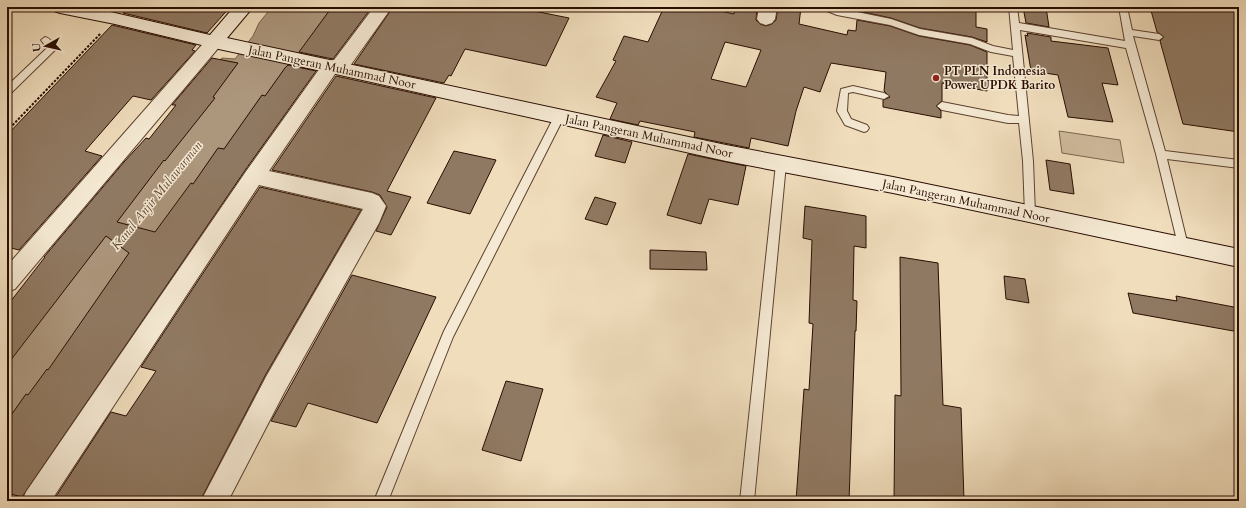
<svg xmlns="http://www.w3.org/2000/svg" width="1246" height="508" font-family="Cardo,serif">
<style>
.green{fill:#ceba9c;stroke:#7c644e}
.water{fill:#ac967c;stroke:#785f4a}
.building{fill:#907962;stroke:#290d00;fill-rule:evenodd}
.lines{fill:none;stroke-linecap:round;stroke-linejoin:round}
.lane-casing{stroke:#5b412f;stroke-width:2}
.street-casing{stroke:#5b412f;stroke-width:2}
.secondary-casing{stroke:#290d00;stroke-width:2}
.path{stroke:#290d00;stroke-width:2;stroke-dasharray:2.5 1.5;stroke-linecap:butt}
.lane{fill:#f5e9d3;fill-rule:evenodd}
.street{fill:#f5e9d3;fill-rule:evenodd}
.secondary{fill:#f5e9d3;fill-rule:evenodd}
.poi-dot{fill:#8f2418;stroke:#f5e9d3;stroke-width:1.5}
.labels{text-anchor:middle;stroke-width:3;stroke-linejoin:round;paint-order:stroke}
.street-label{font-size:12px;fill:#290d00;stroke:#f5e9d3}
.poi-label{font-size:12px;font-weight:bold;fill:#290d00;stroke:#f5e9d3;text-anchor:start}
.water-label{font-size:13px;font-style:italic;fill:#644b38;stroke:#f5e9d3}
</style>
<rect width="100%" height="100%" fill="#f0ddbc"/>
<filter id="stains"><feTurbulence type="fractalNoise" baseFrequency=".005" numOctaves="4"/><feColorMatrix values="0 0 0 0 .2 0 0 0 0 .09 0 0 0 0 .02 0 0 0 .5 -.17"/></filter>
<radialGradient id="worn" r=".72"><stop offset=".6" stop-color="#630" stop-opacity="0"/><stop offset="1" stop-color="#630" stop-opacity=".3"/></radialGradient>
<path class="green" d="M1059 131 1120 140 1124 163 1062 153Z"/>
<path class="water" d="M272 7H361L194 234 7 496V309L222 58 235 59 253 36 259 23Z"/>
<g class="building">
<path d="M128 7H230L207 33 123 13Z"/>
<path d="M332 7H372L333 59 299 52Z"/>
<path d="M393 7H514L569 18 546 66 465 49 451 76 449 75 444 83 354 64Z"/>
<path d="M664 7H703L734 14 735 7H757L756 20 760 24 766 26 772 24 776 20 778 7H801L799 24 847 35 848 30 856 31 857 20 890 26 919 36 970 45 987 52V91L942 83V101L936 106 941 111V118L883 107V100L890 97 884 91 886 72 831 63 820 92 804 87 796 111 788 146 751 138 749 148 694 137 695 132 640 121 638 125 610 119 617 103 596 97 616 61 613 60 624 36 648 42ZM725 42 761 50 746 87 711 79Z"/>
<path d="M859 7H976V27L987 29V42L972 37 920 28 891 18 858 11Z"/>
<path d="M1023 7H1046L1049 27 1026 23Z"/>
<path d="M1150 7H1239V132L1183 124 1160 41 1164 37 1157 32Z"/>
<path d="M112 25 196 45 192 50 195 51 151 100 133 96 85 151 102 156 19 250 7 247V135Z"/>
<path d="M1027 33 1051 37V41L1108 48 1118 85 1102 83 1113 122 1068 117 1058 75 1031 71 1025 35 1028 36Z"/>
<path d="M212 58 238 63 213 97 215 98 165 161 164 160 117 222 155 232 191 183 193 184 218 148 224 149 262 95 265 96 285 68 288 65 316 71 246 169 22 497 7 493V421L26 394 28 395 47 369 48 370 129 253 106 236 7 365V306L45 257H44L124 162 146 138 149 139 176 105H172Z"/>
<path d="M336 76 436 98 387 191 411 197 391 235 376 231 387 207 380 195 372 192 272 170Z"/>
<path d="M603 135 632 142 625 163 595 156Z"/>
<path d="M454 151 496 160 470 214 427 203Z"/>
<path d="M688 154 746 166 738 205 709 199 701 224 667 215Z"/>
<path d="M1046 160 1070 164 1074 194 1050 190Z"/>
<path d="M260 187 361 210 266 374 200 501H53L111 412 126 416 156 371 141 367Z"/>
<path d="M595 197 616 203 607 225 585 219Z"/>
<path d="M805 206 866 216V248L854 246 853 300 857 301 856 331H855L849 501H796L804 389 809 390 813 324 809 323 812 240 803 238Z"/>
<path d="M650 250 706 252 707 270 650 269Z"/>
<path d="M900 257 938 263 943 405 961 408 964 501H894L895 395 901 396Z"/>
<path d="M352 275 436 297 377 423 308 403 296 427 271 421Z"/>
<path d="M1004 276 1025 279 1029 303 1006 299Z"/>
<path d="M1128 293 1177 301 1176 296 1239 308V332L1133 313Z"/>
<path d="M506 381 543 389 521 461 482 450Z"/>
</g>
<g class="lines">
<g class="lane-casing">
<g id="lane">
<path d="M821 7H833L891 19 920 29 972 38 993 46 1013 50 1009 7H1017L1019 23 1125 41 1119 7H1127L1132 30 1159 34 1163 37 1159 40 1133 36 1165 151 1239 160V168L1167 159 1188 246 1187 249 1183 251 1179 249 1156 154 1126 48 1020 30 1033 161 1035 214 1034 217 1030 218 1026 217 1025 214 1023 161 1019 123H1008L942 110 937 106 942 102 1008 115 1019 116 1013 56 991 52 970 44 919 35 890 25 837 15 822 9Z"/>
<path d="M45 37C50 38 54 44 57 48L55 50 10 94 7 95V86L47 48 41 40Z"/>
<path d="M853 86 884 93 889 96 884 99 853 92 848 93 847 111 851 119 867 125 869 128 867 131 864 132 845 125 837 111 841 89Z"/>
<path d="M559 113 562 114 564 117 453 337 388 501H374L444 331 554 117 556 114Z"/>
<path d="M781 160 785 161 786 164 754 501H740L776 164 777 161Z"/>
</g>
</g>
<g class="street-casing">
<g id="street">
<path d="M374 7H392L345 73 335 74 269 171 372 193 379 196 386 206 379 223 285 391 228 501H201L267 375 363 209 259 185 51 501H22L26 492 247 170 325 61 334 60Z"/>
<path d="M759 7H777L775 19 772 23 766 25 760 23 757 19Z"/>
<path d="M214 36 220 38 223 42 220 46 15 289 7 292V266L208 38Z"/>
</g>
</g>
<g class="secondary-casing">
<path id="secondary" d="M51 7H89L210 35 234 7H253L227 38 726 145 893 177 1239 249V267L893 193 726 161 331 73 214 48 115 24 60 13 54 11Z"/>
</g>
<path class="path" d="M7 131 101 33"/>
<use href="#lane" class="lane"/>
<use href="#street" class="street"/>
<use href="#secondary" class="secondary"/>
</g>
<circle class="poi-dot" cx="936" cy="78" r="4"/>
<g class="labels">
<g class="street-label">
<text transform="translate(332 67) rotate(12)" y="4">Jalan Pangeran Muhammad Noor</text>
<text transform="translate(649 136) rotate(12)" y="4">Jalan Pangeran Muhammad Noor</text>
<text transform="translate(966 201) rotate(12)" y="4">Jalan Pangeran Muhammad Noor</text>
</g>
<g class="poi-label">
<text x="944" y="75">PT PLN Indonesia<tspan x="944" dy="14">Power UPDK Barito</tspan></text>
</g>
<g class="water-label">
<text transform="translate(156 195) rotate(-51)" y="5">Kanal Anjir Mulawarman</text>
</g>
</g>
<rect width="1246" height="508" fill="none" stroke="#f0ddbc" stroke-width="24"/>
<rect x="8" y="8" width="1230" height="492" fill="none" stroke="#290d00" stroke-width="2"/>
<rect x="12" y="12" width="1222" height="484" fill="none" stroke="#290d00"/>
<g transform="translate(46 46) rotate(262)" stroke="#f5e9d3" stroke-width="3" paint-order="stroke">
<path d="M0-3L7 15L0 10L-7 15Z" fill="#290d00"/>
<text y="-6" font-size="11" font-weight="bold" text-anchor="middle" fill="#290d00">U</text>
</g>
<rect width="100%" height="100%" filter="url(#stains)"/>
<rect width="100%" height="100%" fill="url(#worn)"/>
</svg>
